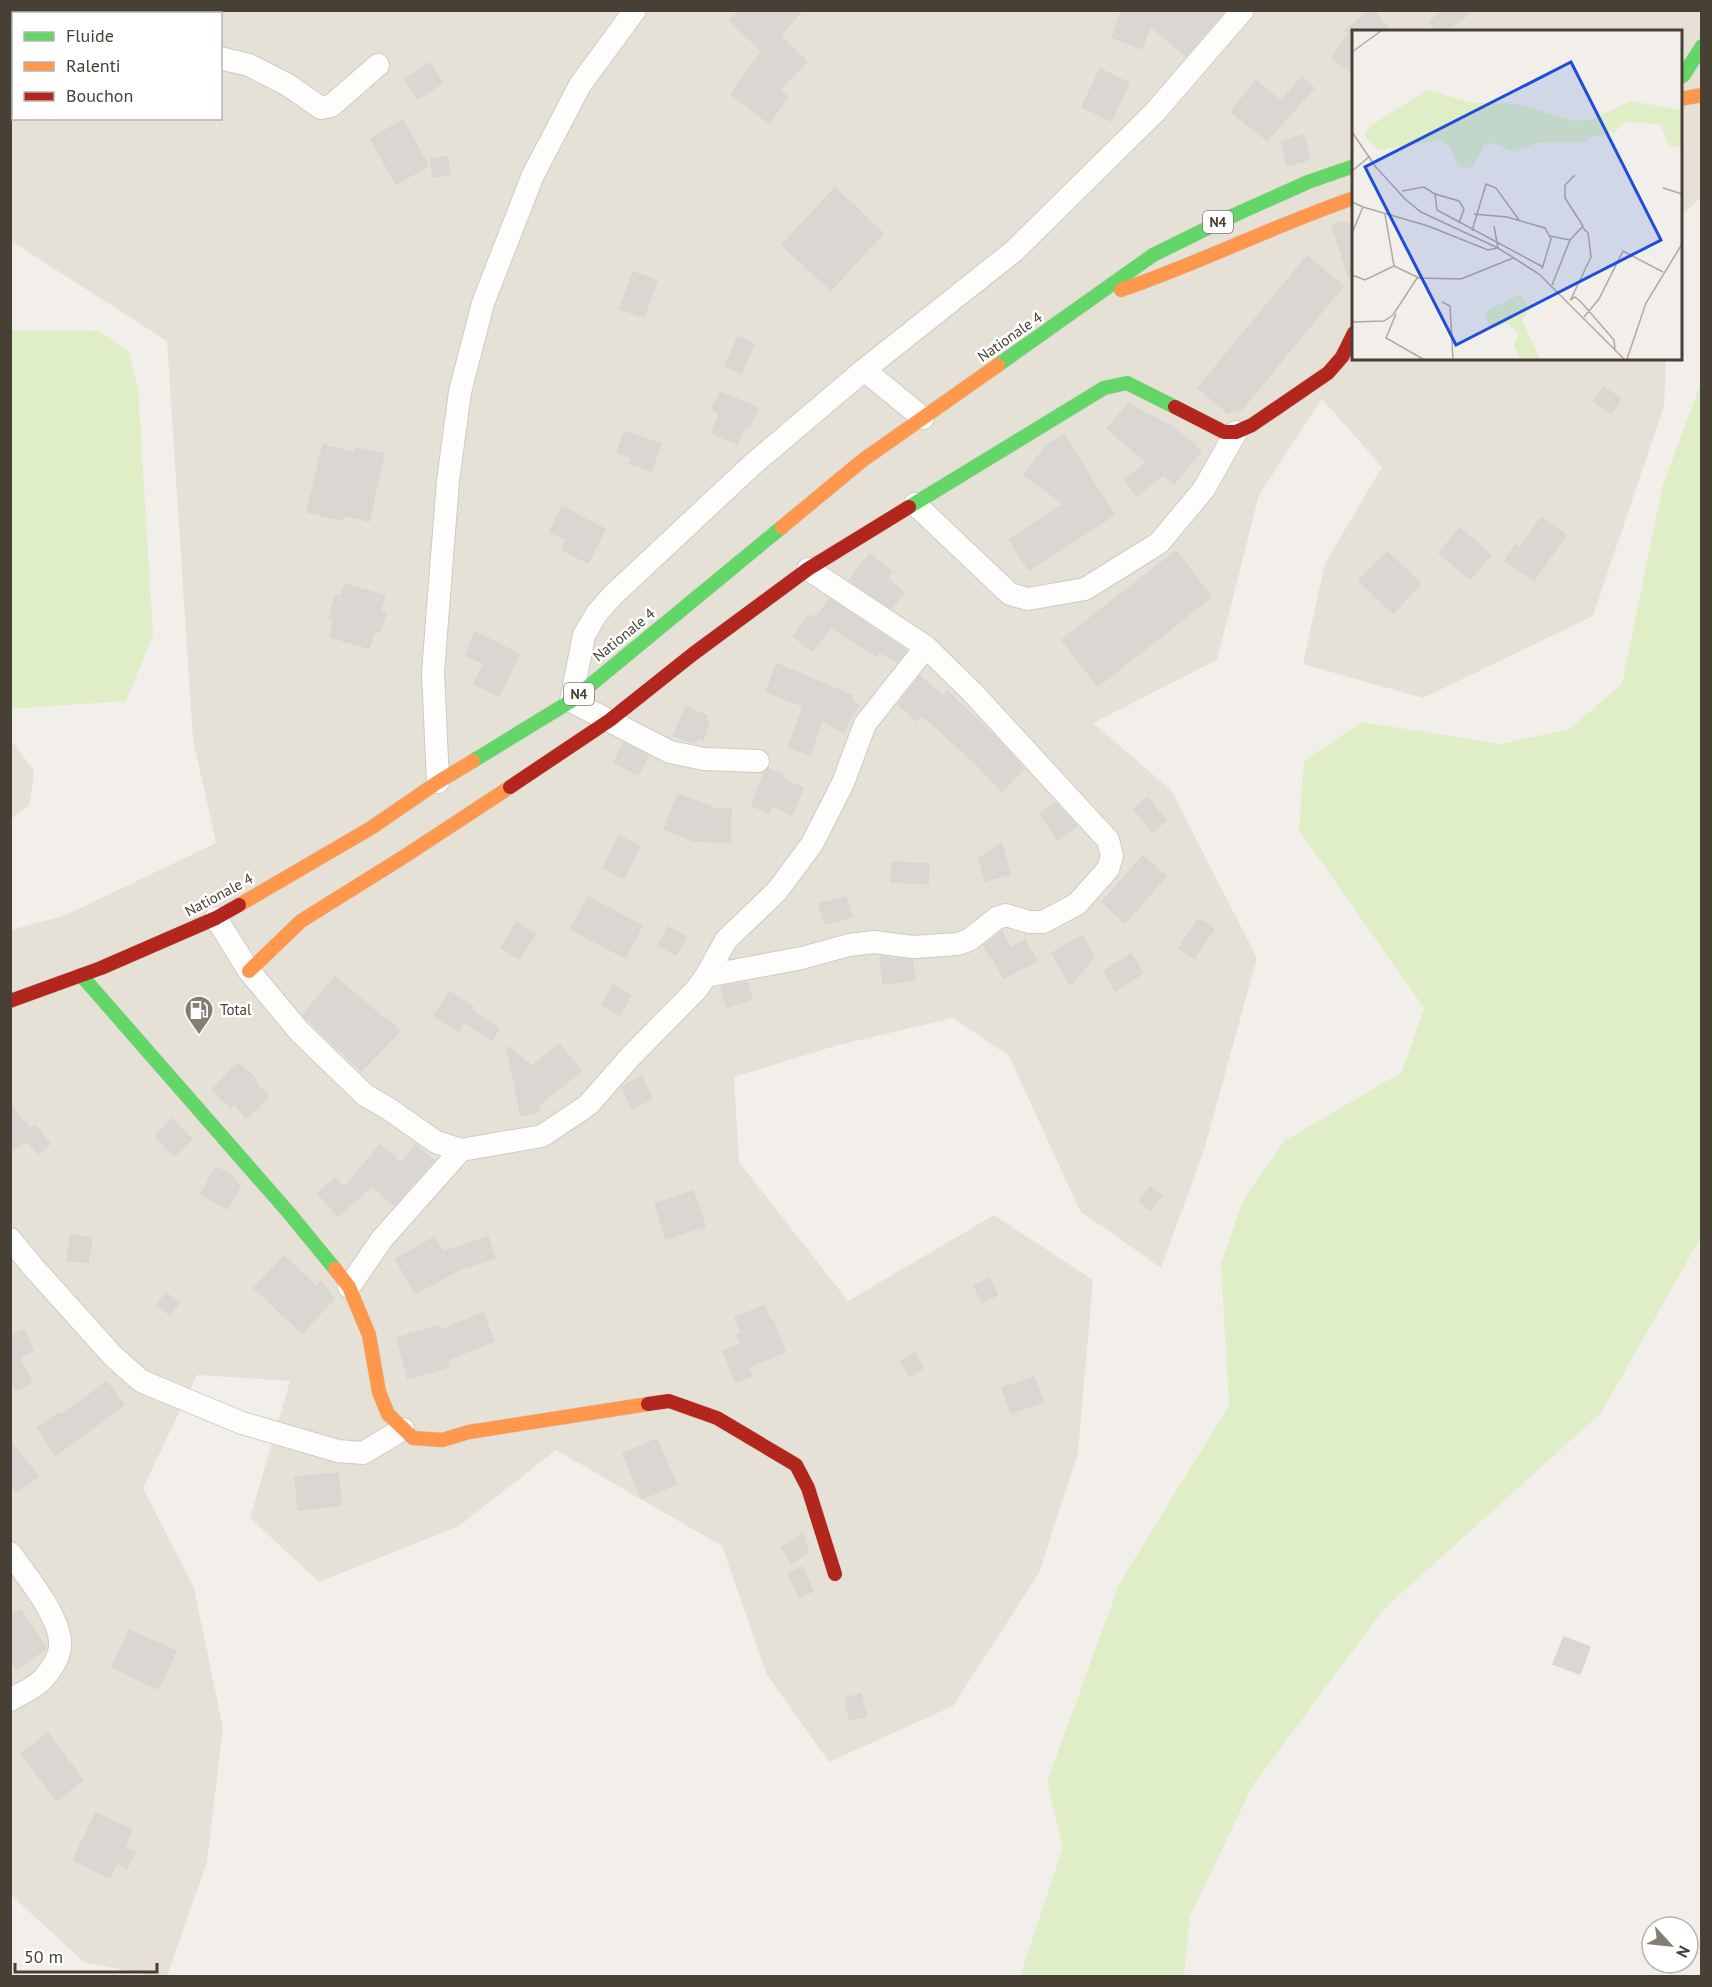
<svg xmlns="http://www.w3.org/2000/svg" width="1712" height="1987" font-family="'PT Sans',sans-serif">
<style>
.residential{fill:#e6e1d7;fill-rule:evenodd}
.green{fill:#e0eec7}
.building{fill:#dad6d1;stroke:#dad6cf;stroke-width:1.5}
.lines{fill:none;stroke-linecap:round;stroke-linejoin:round}
.street-casing{stroke:#cecbc6;stroke-width:24}
.fast-casing{stroke:#d3cec1;stroke-width:15}
.slow-casing{stroke:#d3cec1;stroke-width:15}
.jam-casing{stroke:#d3cec1;stroke-width:15}
.street{stroke:#fdfdfc;stroke-width:22}
.fast{stroke:#63d668;stroke-width:14}
.slow{stroke:#ff974d;stroke-width:14}
.jam{stroke:#b3261e;stroke-width:14}
.labels{text-anchor:middle;stroke-width:5;stroke-linejoin:round;paint-order:stroke}
.shield{fill:#fff;stroke:#7f7972;stroke-width:1.5}
.shield-label{font-size:14px;font-weight:bold;fill:#484035}
.street-label{font-size:15px;fill:#484035;stroke:#fff}
.poi-label{font-size:15px;fill:#484035;stroke:#fff;text-anchor:start}
.inset-road{fill:none;stroke:#aea9a2;stroke-width:1.5}
.view{fill:#1d4ed8;fill-opacity:0.15;stroke:#1d4ed8;stroke-width:3}
.inset-edge{fill:none;stroke:#484035;stroke-width:3}
</style>
<rect width="100%" height="100%" fill="#f2efea"/>
<g class="residential">
<path d="M10 11H1701V197L1681 216 1680 32H1354V358L1666 359 1664 406 1593 616 1423 698 1303 664 1325 563 1382 467 1322 399 1259 495 1217 660 1093 723 1171 790 1257 958 1204 1150 1161 1268 1080 1211 1009 1056 953 1018 838 1045 734 1077 739 1162 848 1301 994 1215 1093 1280 1078 1453 1039 1573 953 1706 829 1762 767 1675 722 1546 556 1450 459 1526 319 1582 250 1518 290 1381 197 1375 143 1488 194 1588 223 1728 207 1862 167 1976H153L84 1962 11 1895V930L66 915 216 843 193 740 167 341 11 241ZM14 14H220V118H14Z"/>
<path d="M10 743 14 744 34 771 30 805 11 819Z"/>
</g>
<g class="green">
<path d="M11 330 100 331 128 351 138 387 153 635 126 701 11 709Z"/>
<path d="M1701 382V1237L1601 1413 1384 1609 1253 1785 1190 1916 1184 1976H1020L1063 1847 1047 1782 1119 1584 1229 1405 1221 1264 1243 1200 1284 1141 1402 1072 1424 1008 1299 830 1304 761 1362 722 1501 744 1569 729 1622 684 1662 488Z"/>
</g>
<g class="building">
<path d="M740 10H803L780 35 807 62 779 90 788 97 769 123 731 94 762 51 730 21Z"/>
<path d="M1122 10H1225L1186 56 1150 26 1142 49 1112 37Z"/>
<path d="M1371 10H1374L1390 32H1353V73L1332 58 1350 32H1344Z"/>
<path d="M1445 10H1474L1444 32H1438L1430 21Z"/>
<path d="M430 63 442 83 418 99 405 79Z"/>
<path d="M1100 69 1129 83 1111 121 1082 107Z"/>
<path d="M1302 77 1314 88 1267 140 1231 112 1256 81 1281 101Z"/>
<path d="M403 120 428 166 396 184 371 139Z"/>
<path d="M1303 135 1310 159 1288 166 1281 142Z"/>
<path d="M447 156 450 174 433 177 430 159Z"/>
<path d="M835 188 883 233 831 290 782 245Z"/>
<path d="M1341 222 1353 225V280H1350L1332 225Z"/>
<path d="M1307 256 1343 286 1242 409 1228 413 1198 388Z"/>
<path d="M633 272 657 281 644 317 620 309Z"/>
<path d="M738 337 754 344 741 373 725 366Z"/>
<path d="M1604 387 1621 399 1611 413 1594 401Z"/>
<path d="M720 392 758 408 749 427 745 425 737 444 711 433 720 413 712 409Z"/>
<path d="M1128 404 1171 426 1201 451 1174 484 1163 475 1137 496 1125 480 1147 462 1107 429Z"/>
<path d="M625 432 661 444 651 471 630 464 632 458 617 452Z"/>
<path d="M1064 435 1114 515 1029 570 1009 540 1064 504 1024 475 1046 446Z"/>
<path d="M323 445 355 453 356 448 384 454 369 521 344 515 343 520 307 512Z"/>
<path d="M562 507 605 529 588 563 562 550 567 540 550 532Z"/>
<path d="M1541 518 1566 535 1534 580 1505 561 1515 545 1520 548Z"/>
<path d="M1460 528 1491 555 1470 579 1439 553Z"/>
<path d="M1176 551 1211 597 1098 686 1062 640Z"/>
<path d="M1387 552 1421 584 1393 613 1359 581Z"/>
<path d="M870 554 892 572 887 578 904 593 891 608 849 580Z"/>
<path d="M345 584 385 596 380 611 386 613 380 632 375 631 369 648 330 637 334 620 329 618 336 595 341 597Z"/>
<path d="M830 599 906 650 897 662 879 652 876 656 831 627 812 651 793 636 810 615 815 619Z"/>
<path d="M475 632 519 654 499 696 474 684 484 663 466 656Z"/>
<path d="M777 664 853 696 850 699 859 705 843 732 822 720 810 755 789 747 803 706 766 692Z"/>
<path d="M920 676 943 696 947 691 996 738 1024 769 1002 791 976 764 930 722 921 716 916 721 898 704Z"/>
<path d="M686 707 707 716 705 720 709 722 703 740 698 738 695 743 673 736Z"/>
<path d="M624 743 648 756 638 775 614 762Z"/>
<path d="M768 769 783 775 782 779 803 788 792 815 772 806 769 813 752 806 764 773Z"/>
<path d="M678 794 716 809H731L730 842 694 841 664 829Z"/>
<path d="M1147 798 1166 820 1153 832 1134 809Z"/>
<path d="M1055 803 1077 826 1058 840 1040 814Z"/>
<path d="M619 836 640 846 624 878 603 868Z"/>
<path d="M1001 843 1010 874 985 881 979 859Z"/>
<path d="M1143 856 1166 876 1125 923 1102 902Z"/>
<path d="M892 862 929 864 928 884 891 882Z"/>
<path d="M588 897 642 926 625 958 571 929Z"/>
<path d="M846 897 852 917 825 924 819 904Z"/>
<path d="M1199 919 1214 929 1194 958 1179 948Z"/>
<path d="M516 922 535 934 520 959 501 948Z"/>
<path d="M668 927 686 937 676 955 658 945Z"/>
<path d="M1002 932 1011 948 1025 940 1037 961 1004 978 991 955 989 956 984 946Z"/>
<path d="M1082 936 1094 957 1070 985 1052 953Z"/>
<path d="M1131 954 1143 973 1115 991 1104 971Z"/>
<path d="M880 957 912 960 915 980 883 984Z"/>
<path d="M335 977 387 1021 388 1019 400 1031 361 1071 303 1015Z"/>
<path d="M747 982 752 999 727 1007 721 987Z"/>
<path d="M613 985 631 995 620 1015 602 1005Z"/>
<path d="M450 992 473 1007 471 1010 499 1029 492 1040 464 1022 458 1031 434 1016Z"/>
<path d="M559 1044 581 1071 538 1106 539 1112 521 1116 507 1047 532 1066Z"/>
<path d="M238 1063 257 1080 255 1082 269 1097 246 1118 234 1104 231 1108 212 1090Z"/>
<path d="M642 1076 652 1099 632 1108 622 1087Z"/>
<path d="M10 1105 30 1129 35 1125 50 1144 39 1154 27 1141 10 1152Z"/>
<path d="M172 1119 192 1139 174 1156 155 1136Z"/>
<path d="M380 1145 401 1163 416 1145 434 1160 394 1205 372 1186 338 1216 318 1193 335 1178 344 1188Z"/>
<path d="M216 1167 231 1175 240 1186 227 1209 201 1194Z"/>
<path d="M1150 1187 1162 1196 1150 1210 1139 1201Z"/>
<path d="M693 1191 705 1226 666 1239 655 1204Z"/>
<path d="M71 1235 92 1238 88 1263 67 1260Z"/>
<path d="M435 1237 443 1252 488 1237 495 1258 460 1269 415 1294 396 1259Z"/>
<path d="M284 1256 317 1287 321 1282 334 1299 302 1333 254 1288Z"/>
<path d="M990 1278 997 1295 982 1302 974 1286Z"/>
<path d="M166 1293 179 1303 170 1315 157 1305Z"/>
<path d="M764 1306 770 1321 773 1320 785 1352 748 1367 752 1376 736 1382 723 1351 741 1344 737 1335 741 1333 735 1318Z"/>
<path d="M483 1313 494 1341 447 1360 449 1367 408 1379 397 1338 438 1326 439 1331Z"/>
<path d="M24 1330 33 1351 19 1357 32 1382 17 1390 10 1378V1336Z"/>
<path d="M914 1353 923 1368 910 1377 901 1362Z"/>
<path d="M1034 1377 1043 1402 1011 1413 1002 1388Z"/>
<path d="M107 1382 124 1405 56 1455 37 1428 59 1413 61 1415Z"/>
<path d="M657 1439 676 1484 642 1499 623 1454Z"/>
<path d="M10 1442 38 1476 17 1492 10 1483Z"/>
<path d="M338 1473 341 1505 298 1510 295 1477Z"/>
<path d="M803 1534 808 1552 791 1563 782 1548Z"/>
<path d="M802 1567 813 1591 800 1597 788 1574Z"/>
<path d="M20 1610 46 1648 17 1669 10 1659V1617Z"/>
<path d="M129 1630 176 1651 158 1689 112 1667Z"/>
<path d="M1564 1637 1590 1647 1580 1674 1553 1664Z"/>
<path d="M861 1694 866 1716 850 1720 845 1698Z"/>
<path d="M48 1733 83 1780 57 1800 21 1754Z"/>
<path d="M96 1813 132 1830 124 1847 135 1853 127 1868 117 1863 110 1878 73 1860Z"/>
</g>
<g class="lines">
<g class="street-casing">
<g id="street">
<path d="M81 10 90 14"/>
<path d="M220 58 249 65 288 85 321 108 331 106 378 65"/>
<path d="M864 370 923 418"/>
<path d="M915 504 1010 594 1028 599 1085 589 1159 543 1204 489 1236 432"/>
<path d="M758 761 704 759 670 752 571 701 584 635 597 613 613 595 752 465 864 370 1014 251 1155 112 1243 10"/>
<path d="M438 782 433 672 448 481 460 392 483 303 533 175 580 85 635 10"/>
<path d="M216 918 249 971 299 1031 365 1095 389 1109 436 1142 461 1150 542 1136 588 1105 631 1056 696 990 706 976 726 940 777 891 812 844 843 783 865 724 926 647"/>
<path d="M706 976 802 958 849 945 874 942 913 947 958 944 969 940 997 918 1006 915 1029 922H1043L1077 904 1108 869 1112 856 1108 840 973 693 926 647 808 569"/>
<path d="M10 1239 33 1267 113 1356 141 1381 242 1423 338 1451 363 1453 403 1429"/>
<path d="M349 1287 382 1239 461 1150"/>
<path d="M10 1553C26 1575 63 1620 60 1647 59 1658 50 1672 42 1680 35 1688 20 1694 10 1700"/>
</g>
</g>
<g class="fast-casing">
<g id="fast">
<path d="M1683 76 1702 46"/>
<path d="M998 365 1153 255 1230 217 1308 182 1354 166"/>
<path d="M909 507 1104 388 1127 383 1175 407"/>
<path d="M473 761 571 701 782 527"/>
<path d="M81 975 289 1213 335 1269"/>
</g>
</g>
<g class="slow-casing">
<g id="slow">
<path d="M1680 99 1702 95"/>
<path d="M1121 290C1200 263 1275 225 1354 198"/>
<path d="M782 527 863 460 998 365"/>
<path d="M239 905 371 828 438 782 473 761"/>
<path d="M249 971 301 921 405 856 510 787"/>
<path d="M335 1269 349 1287 369 1335 379 1392 388 1414 413 1438 442 1440 469 1432 648 1404"/>
</g>
</g>
<g class="jam-casing">
<g id="jam">
<path d="M1175 407 1224 432H1236L1252 425 1328 373 1342 357 1354 333"/>
<path d="M510 787 610 720 693 654 808 569 909 507"/>
<path d="M10 1001 101 968 216 918 239 905"/>
<path d="M648 1404 669 1401 717 1418 796 1465 808 1488 835 1574"/>
</g>
</g>
<use href="#street" class="street"/>
<use href="#fast" class="fast"/>
<use href="#slow" class="slow"/>
<use href="#jam" class="jam"/>
</g>
<defs>
<g id="fuel-pin" transform="scale(1.5)"><path d="M0 17L-7.5 6A9.5 9.5 0 1 1 7.5 6Z" fill="#847d74" stroke="#fff"/><path d="M-5.5-6h7V0h2V4h1.3V-2.5L3-4.5l.8-.8L6-3V5H2.5V1h-1V6h-7ZM-4.2-4.7v3.2H.2V-4.7Z" fill="#fff"/></g>
</defs>
<g fill-rule="evenodd">
<use href="#fuel-pin" x="199" y="1010"/>
</g>
<g class="labels">
<g class="shield">
<rect x="1203" y="211" width="30" height="22" rx="4.5"/>
<rect x="564" y="683" width="30" height="22" rx="4.5"/>
</g>
<g class="shield-label">
<text x="1218" y="227">N4</text>
<text x="579" y="699">N4</text>
</g>
<g class="street-label">
<text transform="translate(1010 337) rotate(-35)" y="5">Nationale 4</text>
<text transform="translate(624 635) rotate(-39)" y="5">Nationale 4</text>
<text transform="translate(219 895) rotate(-28)" y="5">Nationale 4</text>
</g>
<g class="poi-label">
<text x="220" y="1015">Total</text>
</g>
</g>
<g transform="translate(1352 30)">
<rect width="330" height="330" fill="#f2efea"/>
<path d="M76 59 116 72 165 74 222 91 239 90 278 71 320 78 330 81V117L317 116 308 94 273 92 262 103 239 107 233 112 184 113 162 122 141 113 133 114 121 136 114 139 106 135 96 114 89 110 28 120 15 110 13 103 18 96ZM169 264 178 279 170 290 188 329H168L162 315 166 304 155 293 141 299 133 287 136 280Z" fill="#e0eec7"/>
<path class="inset-road" d="M0 22 29 1M0 102 23 136 53 169 69 182 146 218 187 244 272 329M0 141 18 126M311 158 330 164M50 161 72 157 83 164 85 180 191 237M83 164 107 171 112 179 107 193M0 172 11 177 0 203M11 177 76 196 136 220 146 218 142 196M33 184 42 236 67 248M122 184 155 187 193 198 199 209 190 239M120 201 134 154 144 158 167 190M198 206 218 210M0 245 13 250 42 236M200 255 218 210 231 196 213 168V155L223 145M219 269 239 227 236 203 230 197M218 270 223 267 229 272 262 310 263 320M90 272 98 276 101 329M44 284 34 308 71 329M232 287 247 269 271 221 311 242M0 292 32 291 41 285 65 248 109 249 161 228M275 329 294 273 330 214"/>
<path class="view" d="M219 32 309 210 104 315 13 137Z"/>
<rect width="330" height="330" class="inset-edge"/>
</g>
<rect width="1712" height="1987" fill="none" stroke="#484035" stroke-width="24"/>
<rect x="12" y="12" width="210" height="108" fill="#ffffff" stroke="#b6b3ae" stroke-width="1.5"/>
<rect x="24" y="32" width="30" height="9" fill="#63d668" stroke="#b6b3ae" stroke-width="1.5"/>
<text x="66" y="42" font-size="18" fill="#484035">Fluide</text>
<rect x="24" y="62" width="30" height="9" fill="#ff974d" stroke="#b6b3ae" stroke-width="1.5"/>
<text x="66" y="72" font-size="18" fill="#484035">Ralenti</text>
<rect x="24" y="92" width="30" height="9" fill="#b3261e" stroke="#b6b3ae" stroke-width="1.5"/>
<text x="66" y="102" font-size="18" fill="#484035">Bouchon</text>
<g transform="translate(1670 1945) rotate(117)"><circle r="28" fill="#ffffff" stroke="#b6b3ae" stroke-width="1.5"/>
<path d="M0-4.5L10 22L0 15L-10 22Z" fill="#847d74"/>
<text y="-9" font-size="16" font-weight="bold" text-anchor="middle" fill="#484035">N</text>
</g>
<path d="M15 1963v9h142v-9" fill="none" stroke="#484035" stroke-width="3"/>
<text x="24" y="1963" font-size="18" fill="#484035" stroke="#ffffff" stroke-width="4.5" paint-order="stroke">50 m</text>
</svg>
